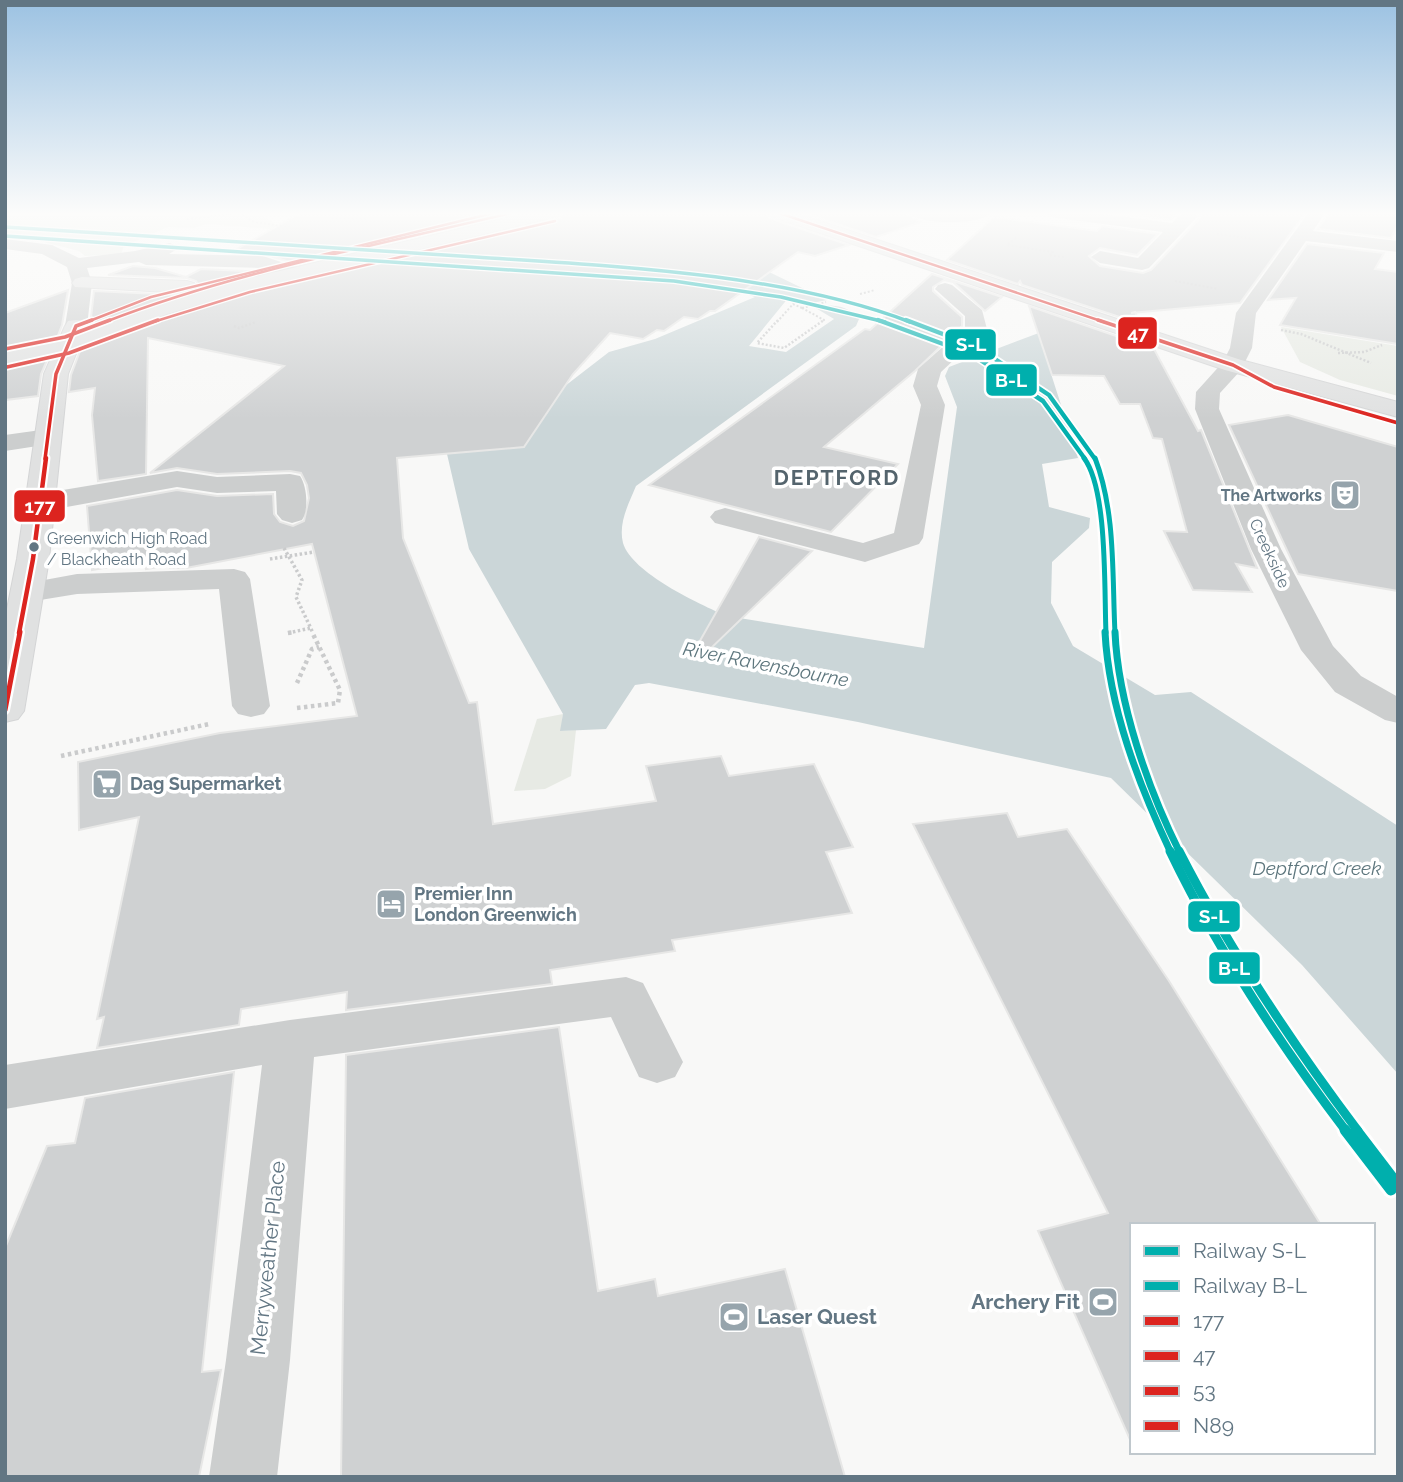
<svg xmlns="http://www.w3.org/2000/svg" width="1403" height="1482" font-family="Raleway,sans-serif">
<style>
.green{fill:#e7eae4}
.water{fill:#cbd6d8}
.building{fill:#cfd1d2;stroke:#e7e7e6;stroke-width:2}
.lines{fill:none;stroke-linecap:round;stroke-linejoin:round}
.major-casing{stroke:#d4d5d6;stroke-width:2}
.highway-casing{stroke:#d4d5d5;stroke-width:2}
.path-far3{stroke:#cacbcc;stroke-width:2;stroke-dasharray:2 2;stroke-linecap:butt}
.path-far2{stroke:#cacbcc;stroke-width:2.5;stroke-dasharray:2 2;stroke-linecap:butt}
.path-far1{stroke:#cacbcc;stroke-width:3.5;stroke-dasharray:2.5 2.5;stroke-linecap:butt}
.path{stroke:#cacbcc;stroke-width:4.5;stroke-dasharray:3.5 3.5;stroke-linecap:butt}
.minor{fill:#cccece;fill-rule:evenodd}
.major{fill:#e0e1e1;fill-rule:evenodd}
.highway{fill:#e0e1e1;fill-rule:evenodd}
.bus-1-far3-casing{stroke:#fff;stroke-width:5}
.bus-1-far2-casing{stroke:#fff;stroke-width:7}
.bus-1-far1-casing{stroke:#fff;stroke-width:9}
.bus-1-casing{stroke:#fff;stroke-width:10}
.bus-2-far1-casing{stroke:#fff;stroke-width:5}
.bus-2-casing{stroke:#fff;stroke-width:7}
.bus-3-far1-casing{stroke:#fff;stroke-width:5}
.bus-3-casing{stroke:#fff;stroke-width:7}
.bus-4-far1-casing{stroke:#fff;stroke-width:5}
.bus-4-casing{stroke:#fff;stroke-width:7}
.bus-1-far3{stroke:#dc241f;stroke-width:2.5}
.bus-1-far2{stroke:#dc241f;stroke-width:3.5}
.bus-1-far1{stroke:#dc241f;stroke-width:4.5}
.bus-1{stroke:#dc241f;stroke-width:5}
.bus-2-far1{stroke:#dc241f;stroke-width:2.5}
.bus-2{stroke:#dc241f;stroke-width:3.5}
.bus-3-far1{stroke:#dc241f;stroke-width:2.5}
.bus-3{stroke:#dc241f;stroke-width:3.5}
.bus-4-far1{stroke:#dc241f;stroke-width:2.5}
.bus-4{stroke:#dc241f;stroke-width:3.5}
.rail-1-far5-casing{stroke:#fff;stroke-width:6}
.rail-1-far4-casing{stroke:#fff;stroke-width:8}
.rail-1-far3-casing{stroke:#fff;stroke-width:10}
.rail-1-far2-casing{stroke:#fff;stroke-width:12}
.rail-1-far1-casing{stroke:#fff;stroke-width:14}
.rail-1-casing{stroke:#fff;stroke-width:17}
.rail-2-far5-casing{stroke:#fff;stroke-width:6}
.rail-2-far4-casing{stroke:#fff;stroke-width:8}
.rail-2-far3-casing{stroke:#fff;stroke-width:10}
.rail-2-far2-casing{stroke:#fff;stroke-width:12}
.rail-2-far1-casing{stroke:#fff;stroke-width:14}
.rail-2-casing{stroke:#fff;stroke-width:17}
.rail-1-far5{stroke:#00afad;stroke-width:3.5}
.rail-1-far4{stroke:#00afad;stroke-width:4.5}
.rail-1-far3{stroke:#00afad;stroke-width:5}
.rail-1-far2{stroke:#00afad;stroke-width:7}
.rail-1-far1{stroke:#00afad;stroke-width:9}
.rail-1{stroke:#00afad;stroke-width:11}
.rail-2-far5{stroke:#00afad;stroke-width:3.5}
.rail-2-far4{stroke:#00afad;stroke-width:4.5}
.rail-2-far3{stroke:#00afad;stroke-width:5}
.rail-2-far2{stroke:#00afad;stroke-width:7}
.rail-2-far1{stroke:#00afad;stroke-width:9}
.rail-2{stroke:#00afad;stroke-width:11}
.bus-dot{fill:#627683;stroke:#fff;stroke-width:2.5}
.labels{text-anchor:middle;stroke-width:7;stroke-linejoin:round;paint-order:stroke}
.far-poi-label{font-size:16px;font-weight:bold;fill:#627683;stroke:#fff;text-anchor:end}
.bus-label{font-size:16px;fill:#627683;stroke:#fff;text-anchor:start}
.far-street-label{font-size:16px;fill:#627683;stroke:#fff}
.poi-label{font-size:18px;font-weight:bold;fill:#627683;stroke:#fff;text-anchor:start}
.water-label{font-size:19px;font-style:italic;fill:#5d767d;stroke:#fff}
.far-district-label{font-size:21px;font-weight:bold;letter-spacing:2px;fill:#54646d;stroke:#fff}
.near-street-label{font-size:21px;fill:#627683;stroke:#fff}
.near-poi-label{font-size:21px;font-weight:bold;fill:#627683;stroke:#fff;text-anchor:end}
.line-badge{stroke:#fff;stroke-width:2.5}
.badge-label{font-size:19px;text-anchor:middle;font-weight:bold;fill:#fff}
</style>
<rect width="100%" height="100%" fill="#f8f8f7"/>
<g class="green">
<path d="M5 212H258L283 230 207 224 194 228 168 227 124 246 121 254 85 256 79 251 32 239 5 237Z"/>
<path d="M1281 327 1398 346V396L1340 380 1300 362Z"/>
<path d="M563 714 561 731 576 730 571 776 545 789 514 791 537 719Z"/>
</g>
<path class="water" d="M767 271 827 300 807 304 789 297 749 346 786 352 834 319 814 307C831 304 848 305 859 319L856 326 636 486C629 503 618 523 623 543 632 573 699 604 727 616L924 648 957 407 945 376 949 367 1044 331 1045 355 1078 458 1042 464 1049 507 1090 518 1089 528 1052 562 1051 603 1073 646 1155 695 1191 692 1398 826V1074L1302 965 1111 778 858 722 649 683 635 685 606 729 560 731 563 714 469 549 447 454 552 396 609 352 655 339 755 297 743 293 751 283Z"/>
<g class="building">
<path d="M302 212H521L296 264 264 254 230 253Z"/>
<path d="M564 212H766L769 218 849 245 815 256 798 252 715 311H710L698 319 684 317 664 331 657 330 643 339 610 333 573 374 524 447 397 458 403 538 469 703 477 702 493 824 656 801 646 766 721 756 729 776 814 764 853 847 826 852 852 913 672 940 675 951 550 970 552 984 346 1010 347 992 241 1009 239 1025 97 1048 104 1017 97 1019 139 817 79 830 78 762 220 733 357 716 312 544 186 568H170V565L146 569 144 561 92 570 87 506 177 490 217 496 273 494 274 514 280 522 293 526 304 521 309 498 307 485 301 473 290 471 217 474 177 468 150 473 284 366 148 338 146 474 98 481 92 415 95 388 69 392 71 375 80 351 168 316 255 292 560 219Z"/>
<path d="M801 212H904L921 222 876 237Z"/>
<path d="M1118 212H1179L1171 220Z"/>
<path d="M1197 212H1306L1240 303 1131 313 1135 312 1141 324 1022 285 1020 281 1018 284 947 260 994 217 1097 231 1102 226 1158 234 1137 255 1100 248 1089 256 1100 266 1143 273 1151 270 1200 218Z"/>
<path d="M1329 212H1398V224L1391 238 1318 229Z"/>
<path d="M1307 244 1384 253 1375 269 1398 272V344L1280 325 1296 298 1268 300Z"/>
<path d="M133 266 155 268 186 277 201 269 264 272 198 290 200 287 196 281 187 278 108 275Z"/>
<path d="M932 274 1002 297 985 311 953 282 944 280 933 287V291L962 317V326L915 371 824 447 898 464 831 532 649 485 865 329 870 330Z"/>
<path d="M68 290 62 325 57 338 5 348V313Z"/>
<path d="M94 291 180 295 90 327Z"/>
<path d="M1029 306 1154 349 1198 431 1201 430 1257 568 1236 564 1252 592 1193 590 1164 531 1187 532 1162 439 1153 438 1140 404H1120L1104 376 1052 375Z"/>
<path d="M48 358 41 374 38 396 5 400V368Z"/>
<path d="M1288 415 1398 447V591L1298 574 1229 425Z"/>
<path d="M759 537 812 551 706 653 697 646Z"/>
<path d="M1007 813 1018 837 1067 829 1169 981 1321 1225H1132V1444L1038 1231 1108 1213 913 824Z"/>
<path d="M559 1027 598 1291 655 1279 658 1296 785 1269 845 1477H341L346 1055Z"/>
<path d="M234 1072 202 1372 221 1370 199 1477H5V1248L47 1146 75 1143 85 1098Z"/>
</g>
<g class="lines">
<g class="major-casing">
<g id="major">
<path d="M768 212H793L1241 360 1398 402V417L1225 370 770 216Z"/>
<path d="M76 320 84 321 87 326 68 374 49 559 24 711 18 719 5 722V619L17 559 44 374 65 326 68 321Z"/>
</g>
</g>
<g class="highway-casing">
<g id="highway">
<path d="M532 212H561L559 216 254 289 167 314 75 350 5 365V351L61 340 153 306 241 280Z"/>
<path d="M82 277 187 281 194 283 197 287 194 291 187 293 75 287 72 283 75 279Z"/>
</g>
</g>
<g class="path-far3">
<path d="M313 212 332 218 367 219"/>
<path d="M187 219 240 213 254 222 314 231"/>
<path d="M1217 234 1253 239"/>
<path d="M1016 238 1007 245 1053 252 1049 255 1064 257"/>
<path d="M1175 281 1218 289"/>
<path d="M860 294 875 290"/>
<path d="M802 308 824 320 822 322"/>
<path d="M802 308 826 302"/>
<path d="M777 322 793 304 802 308"/>
</g>
<g class="path-far2">
<path d="M778 320 757 343 784 348 824 320"/>
<path d="M234 326 239 328 256 322"/>
<path d="M1281 330 1301 334 1371 363"/>
<path d="M1338 353 1364 352 1382 345"/>
</g>
<g class="path-far1">
<path d="M284 548 302 580 296 597 313 633"/>
<path d="M270 559 314 552"/>
<path d="M288 633 311 628"/>
</g>
<g class="path">
<path d="M288 633 295 632"/>
<path d="M297 683 312 649 319 647"/>
<path d="M297 708 338 703 340 690 312 632"/>
<path d="M61 756 209 724"/>
</g>
<g class="minor">
<path d="M906 212H993C980 226 918 225 906 212Z"/>
<path d="M1043 212H1088L1172 223 1183 212H1193L1198 216 1149 268 1142 270 1100 263 1091 257 1100 251 1138 258 1163 232 1051 217Z"/>
<path d="M1309 212H1326L1313 231 1398 241V252L1306 241 1256 313 1252 348 1241 370 1220 393 1219 409 1281 549 1333 646 1361 676 1398 697V723L1385 720 1335 692 1301 650 1251 549 1195 409 1196 392 1223 362 1230 348 1236 313Z"/>
<path d="M5 239 52 245 79 258 135 251 170 243 179 248 169 254 263 256 302 269 305 273 295 279 261 268 146 265 139 262 87 268 92 283 87 326 84 331H68L65 326 72 283 67 267 42 254 5 249Z"/>
<path d="M945 283 952 285 982 310 987 329 941 372 937 386 945 405 923 538 919 544 865 562 715 523 710 517 715 511 725 508 863 543 894 533 921 405 913 386 918 369 965 327V316L935 289 938 285Z"/>
<path d="M48 429 57 431 61 437 57 443 5 451V435Z"/>
<path d="M177 471 217 477 290 474 300 476C307 486 309 510 302 520L292 523 282 520 277 514 276 491 217 493 177 487 39 512 29 509 25 503 29 497 39 494Z"/>
<path d="M234 569 245 572 250 579 270 706 264 714 251 717 238 714 232 706 219 589 77 594 28 602 17 599 12 592 17 585 77 574Z"/>
<path d="M626 977 643 983 683 1062 675 1077 657 1083 639 1077 611 1017 314 1057 290 1360 277 1477H209L226 1360 262 1065 5 1109V1065L290 1020Z"/>
</g>
<use href="#major" class="major"/>
<use href="#highway" class="highway"/>
<g class="bus-1-far3-casing">
<path id="bus-1-far3" d="M87 322 151 297 497 212"/>
</g>
<g class="bus-1-far2-casing">
<path id="bus-1-far2" d="M45 459 56 374 76 326 92 320"/>
</g>
<g class="bus-1-far1-casing">
<path id="bus-1-far1" d="M19 633 33 559 46 458"/>
</g>
<g class="bus-1-casing">
<path id="bus-1" d="M5 710 20 632"/>
</g>
<g class="bus-2-far1-casing">
<path id="bus-2-far1" d="M776 212 1104 322"/>
</g>
<g class="bus-2-casing">
<path id="bus-2" d="M1098 320 1233 365 1274 387 1398 423"/>
</g>
<g class="bus-3-far1-casing">
<path id="bus-3-far1" d="M153 322 250 292 555 221"/>
</g>
<g class="bus-3-casing">
<path id="bus-3" d="M7 367 69 353 158 320"/>
</g>
<g class="bus-4-far1-casing">
<path id="bus-4-far1" d="M105 322C237 271 378 245 515 212"/>
</g>
<g class="bus-4-casing">
<path id="bus-4" d="M5 349 65 337 110 320"/>
</g>
<use href="#bus-1-far3" class="bus-1-far3"/>
<use href="#bus-1-far2" class="bus-1-far2"/>
<use href="#bus-1-far1" class="bus-1-far1"/>
<use href="#bus-1" class="bus-1"/>
<use href="#bus-2-far1" class="bus-2-far1"/>
<use href="#bus-2" class="bus-2"/>
<use href="#bus-3-far1" class="bus-3-far1"/>
<use href="#bus-3" class="bus-3"/>
<use href="#bus-4-far1" class="bus-4-far1"/>
<use href="#bus-4" class="bus-4"/>
<g class="rail-1-far5-casing">
<path id="rail-1-far5" d="M5 227C162 237 319 247 476 257 613 266 782 273 910 322"/>
</g>
<g class="rail-1-far4-casing">
<path id="rail-1-far4" d="M906 320 977 347 1049 395 1095 459"/>
</g>
<g class="rail-1-far3-casing">
<path id="rail-1-far3" d="M1095 458C1116 513 1112 575 1115 633"/>
</g>
<g class="rail-1-far2-casing">
<path id="rail-1-far2" d="M1115 632C1118 703 1148 789 1180 853"/>
</g>
<g class="rail-1-far1-casing">
<path id="rail-1-far1" d="M1179 851C1230 951 1291 1042 1358 1131"/>
</g>
<g class="rail-1-casing">
<path id="rail-1" d="M1356 1130 1398 1185"/>
</g>
<g class="rail-2-far5-casing">
<path id="rail-2-far5" d="M5 236 674 281 781 297 885 322"/>
</g>
<g class="rail-2-far4-casing">
<path id="rail-2-far4" d="M878 320 973 355 1043 401 1085 459"/>
</g>
<g class="rail-2-far3-casing">
<path id="rail-2-far3" d="M1084 458C1108 490 1104 591 1106 633"/>
</g>
<g class="rail-2-far2-casing">
<path id="rail-2-far2" d="M1105 632C1109 708 1139 785 1171 853"/>
</g>
<g class="rail-2-far1-casing">
<path id="rail-2-far1" d="M1170 851C1218 951 1279 1043 1346 1131"/>
</g>
<g class="rail-2-casing">
<path id="rail-2" d="M1345 1130 1391 1190"/>
</g>
<use href="#rail-1-far5" class="rail-1-far5"/>
<use href="#rail-1-far4" class="rail-1-far4"/>
<use href="#rail-1-far3" class="rail-1-far3"/>
<use href="#rail-1-far2" class="rail-1-far2"/>
<use href="#rail-1-far1" class="rail-1-far1"/>
<use href="#rail-1" class="rail-1"/>
<use href="#rail-2-far5" class="rail-2-far5"/>
<use href="#rail-2-far4" class="rail-2-far4"/>
<use href="#rail-2-far3" class="rail-2-far3"/>
<use href="#rail-2-far2" class="rail-2-far2"/>
<use href="#rail-2-far1" class="rail-2-far1"/>
<use href="#rail-2" class="rail-2"/>
</g>
<linearGradient id="sky" x2="0" y2="1"><stop stop-color="#9cc2e2"/><stop offset="0.51" stop-color="#fcfcfb"/><stop offset="1" stop-color="#fcfcfb" stop-opacity="0"/></linearGradient>
<rect width="1403" height="419" fill="url(#sky)"/>
<defs>
<g id="theatre-square" transform="scale(1.575)"><rect x="-9" y="-9" width="18" height="18" rx="4" fill="#96a4ac" stroke="#fff"/><path d="M-5-5.5Q0-4 5-5.5V0Q5 5 0 6Q-5 5-5 0ZM-3.3-2.5H-1v1.5H-3.3ZM1-2.5H3.3v1.5H1ZM-2.8 1Q0 5.5 2.8 1Z" fill="#fff"/></g>
<g id="supermarket-square" transform="scale(1.575)"><rect x="-9" y="-9" width="18" height="18" rx="4" fill="#96a4ac" stroke="#fff"/><path d="M-6-5.5h2.5l.6 2H6L4.5 2H-2.5L-4.4-4H-6ZM-1.5 3.2a1.3 1.3 0 1 0 .1 0ZM3 3.2a1.3 1.3 0 1 0 .1 0Z" fill="#fff"/></g>
<g id="hotel-square" transform="scale(1.575)"><rect x="-9" y="-9" width="18" height="18" rx="4" fill="#96a4ac" stroke="#fff"/><path d="M-6-4.5h1.5V1H6V5H4.5V3h-9V5H-6ZM-4 0a1.8 1.8 0 1 1 3.6 0ZM.5 0V-2.5h3Q6-2.5 6 0Z" fill="#fff"/></g>
<g id="stadium-square" transform="scale(1.575)"><rect x="-9" y="-9" width="18" height="18" rx="4" fill="#96a4ac" stroke="#fff"/><path d="M0-5a6.5 5 0 1 0 0 10a6.5 5 0 1 0 0-10ZM-3.5-1.8h7v3.6h-7Z" fill="#fff"/></g>
</defs>
<g fill-rule="evenodd">
<use href="#theatre-square" x="1345" y="495"/>
<use href="#supermarket-square" x="107" y="784"/>
<use href="#hotel-square" x="391" y="904"/>
<use href="#stadium-square" x="1103" y="1302"/>
<use href="#stadium-square" x="734" y="1317"/>
</g>
<circle class="bus-dot" cx="34" cy="547" r="6"/>
<g class="labels">
<g class="far-poi-label">
<text x="1322" y="501">The Artworks</text>
</g>
<g class="bus-label">
<text x="47" y="544">Greenwich High Road<tspan x="47" dy="21">/ Blackheath Road</tspan></text>
</g>
<g class="far-street-label">
<text transform="translate(1270 553) rotate(65)" y="6">Creekside</text>
</g>
<g class="poi-label">
<text x="130" y="790">Dag Supermarket</text>
<text x="414" y="900">Premier Inn<tspan x="414" dy="21">London Greenwich</tspan></text>
</g>
<g class="water-label">
<text transform="translate(766 664) rotate(11)" y="7">River Ravensbourne</text>
<text x="1317" y="875">Deptford Creek</text>
</g>
<g class="far-district-label">
<text x="837" y="485">DEPTFORD</text>
</g>
<g class="near-street-label">
<text transform="translate(268 1258) rotate(-84)" y="7">Merryweather Place</text>
</g>
<g class="near-poi-label">
<text x="1080" y="1309">Archery Fit</text>
<text x="757" y="1324" text-anchor="start">Laser Quest</text>
</g>
</g>
<g class="line-badge">
<rect x="1117" y="316" width="41" height="34" rx="7" fill="#dc241f"/>
<rect x="944" y="328" width="53" height="33" rx="7" fill="#00afad"/>
<rect x="985" y="363" width="53" height="34" rx="7" fill="#00afad"/>
<rect x="13" y="489" width="53" height="34" rx="7" fill="#dc241f"/>
<rect x="1187" y="900" width="54" height="33" rx="7" fill="#00afad"/>
<rect x="1208" y="951" width="53" height="34" rx="7" fill="#00afad"/>
</g>
<g class="badge-label">
<text x="1138" y="340">47</text>
<text x="971" y="351">S-L</text>
<text x="1011" y="387">B-L</text>
<text x="40" y="513">177</text>
<text x="1214" y="923">S-L</text>
<text x="1234" y="975">B-L</text>
</g>
<rect width="1403" height="1482" fill="none" stroke="#627683" stroke-width="14"/>
<rect x="1130" y="1223" width="245" height="231" fill="#ffffff" stroke="#c0c8cd" stroke-width="2"/>
<rect x="1144" y="1246" width="35" height="10" fill="#00afad" stroke="#c0c8cd" stroke-width="2"/>
<text x="1193" y="1258" font-size="21" fill="#627683">Railway S-L</text>
<rect x="1144" y="1281" width="35" height="10" fill="#00afad" stroke="#c0c8cd" stroke-width="2"/>
<text x="1193" y="1293" font-size="21" fill="#627683">Railway B-L</text>
<rect x="1144" y="1316" width="35" height="10" fill="#dc241f" stroke="#c0c8cd" stroke-width="2"/>
<text x="1193" y="1328" font-size="21" fill="#627683">177</text>
<rect x="1144" y="1351" width="35" height="10" fill="#dc241f" stroke="#c0c8cd" stroke-width="2"/>
<text x="1193" y="1363" font-size="21" fill="#627683">47</text>
<rect x="1144" y="1386" width="35" height="10" fill="#dc241f" stroke="#c0c8cd" stroke-width="2"/>
<text x="1193" y="1398" font-size="21" fill="#627683">53</text>
<rect x="1144" y="1421" width="35" height="10" fill="#dc241f" stroke="#c0c8cd" stroke-width="2"/>
<text x="1193" y="1433" font-size="21" fill="#627683">N89</text>
</svg>
